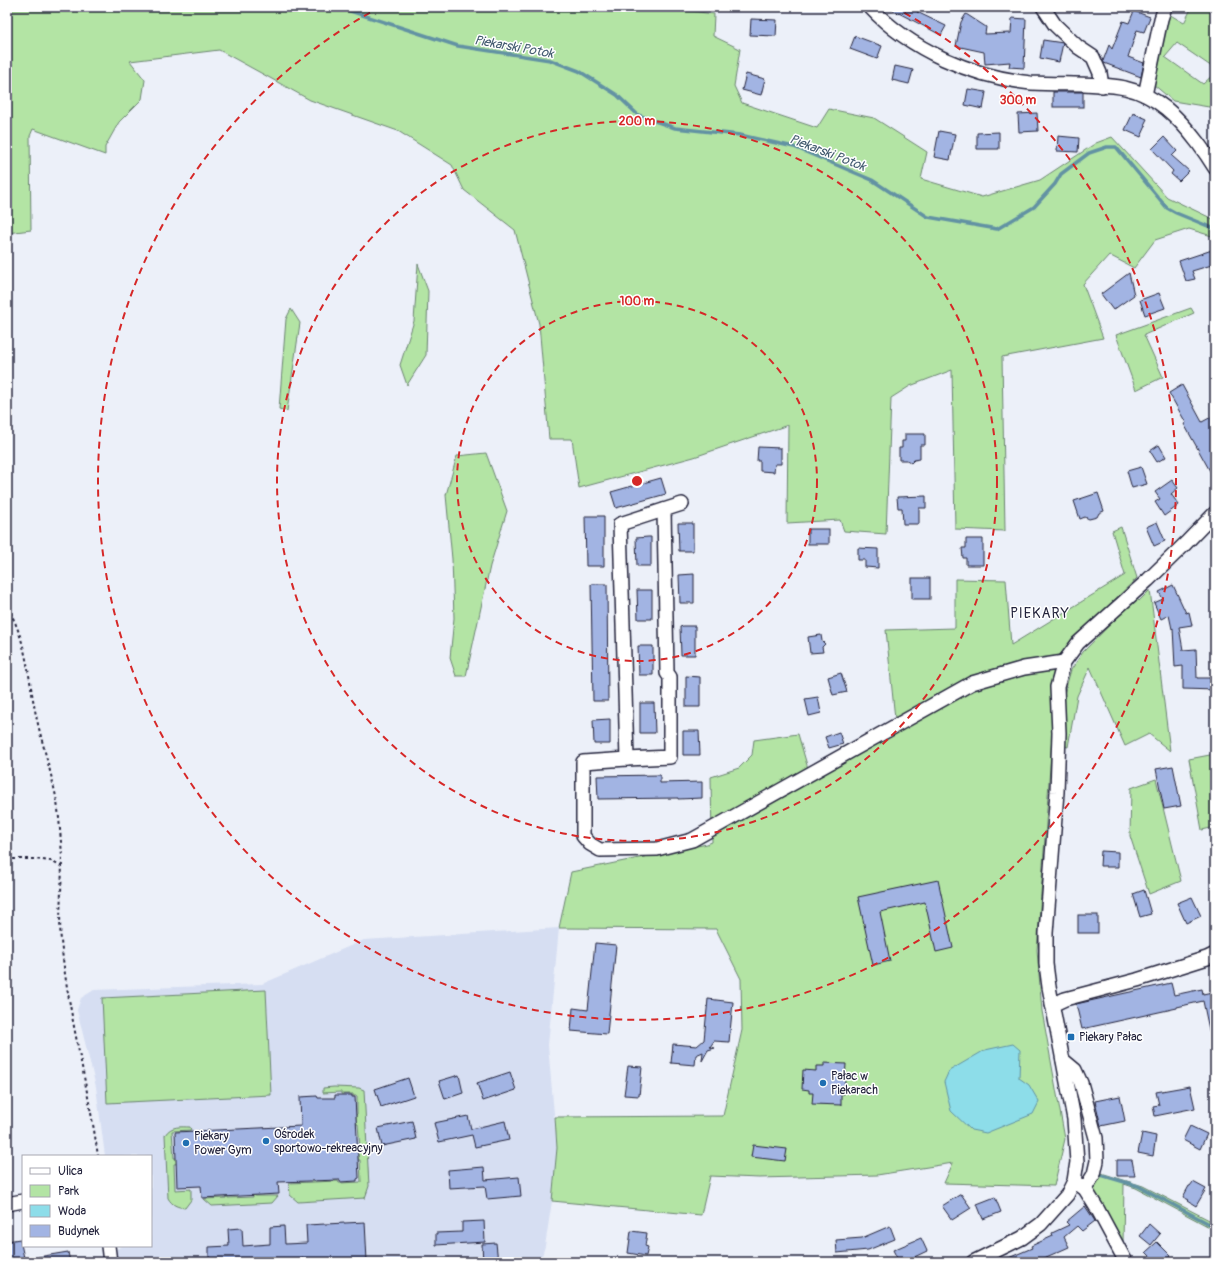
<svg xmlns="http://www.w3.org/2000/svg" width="1222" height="1269" font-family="Pangolin,sans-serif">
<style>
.built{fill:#d6def2}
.green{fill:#b3e4a4;stroke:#6a8370}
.water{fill:#8ddde9;stroke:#6292a3}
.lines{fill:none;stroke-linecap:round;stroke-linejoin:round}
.stream{stroke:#6292a3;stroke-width:3.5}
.building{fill:#a2b4e3;stroke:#22223b}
.minor-casing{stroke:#22223b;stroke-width:16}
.path{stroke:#22223b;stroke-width:2;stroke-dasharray:3 3;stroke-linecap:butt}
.minor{stroke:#fff;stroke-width:13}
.ring{fill:none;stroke:#d62828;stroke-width:2;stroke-dasharray:7 5}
.poi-dot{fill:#1f6fb2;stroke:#fff;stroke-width:1.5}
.labels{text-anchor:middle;stroke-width:3;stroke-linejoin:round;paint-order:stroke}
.poi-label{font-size:12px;fill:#22223b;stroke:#fff;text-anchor:start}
.water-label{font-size:13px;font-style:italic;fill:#425a6f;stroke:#fff}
.quarter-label{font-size:14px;letter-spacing:1px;fill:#22223b;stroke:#fff}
.centre{fill:#d62828;stroke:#fff;stroke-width:2}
.ring-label{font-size:12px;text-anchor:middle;font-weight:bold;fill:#d62828;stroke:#fff;stroke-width:3;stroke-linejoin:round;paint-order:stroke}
</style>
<rect width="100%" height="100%" fill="#ecf0f9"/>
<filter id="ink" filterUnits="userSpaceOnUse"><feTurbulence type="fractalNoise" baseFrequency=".025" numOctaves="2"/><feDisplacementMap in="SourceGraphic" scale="8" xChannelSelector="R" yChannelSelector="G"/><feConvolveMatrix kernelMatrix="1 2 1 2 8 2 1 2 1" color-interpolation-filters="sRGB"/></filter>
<g filter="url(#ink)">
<path class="built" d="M559 928 548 1045 557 1148 552 1201 545 1246 540 1262H119L116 1250 121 1246H151V1156H105L96 1087 77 1010 81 998 94 990 262 984 364 940Z"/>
<g class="green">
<path d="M7 7H661L714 14 713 36 740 49 734 86 742 103 817 128 829 109 874 118 927 152 921 179 982 197 1040 180 1096 143 1112 137 1167 197 1215 220V237L1189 229 1155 240 1134 268 1109 255 1083 284 1103 338 1002 357 1005 531 955 529 952 370 910 386 891 398 886 534 844 531 840 520 787 523 788 425 694 457 579 488 572 439H549L539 324 515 230 464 190 452 165 398 131 310 100 219 50 130 61 145 80 142 99 119 122 105 147V155L33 129 30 136 31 230 7 233Z"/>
<path d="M1192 7H1215V69L1177 43 1165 57 1203 84 1215 73V108L1173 101 1153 84 1167 13 1184 23Z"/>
<path d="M418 264 428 291 426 355 407 385 400 365 414 321Z"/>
<path d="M1191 308 1194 313 1144 335 1163 377 1136 390 1116 335Z"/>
<path d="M291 309 300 323 287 411 279 409 286 319Z"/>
<path d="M486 453 507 511 490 566 466 676H456L450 658 454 618 452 559 446 495 457 456Z"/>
<path d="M1121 527 1137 578 1071 642 1059 656 970 677 895 719 886 630 955 628V579L1006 580 1011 645 1125 575 1112 531Z"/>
<path d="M1150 590 1170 751 1149 734 1125 746 1090 667 1077 696 1068 747 1064 746V694L1071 670 1083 652 1136 598 1139 601Z"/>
<path d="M1057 668 1037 950 1042 1011 1065 1139 1054 1186 944 1183 953 1163 877 1175 759 1178 710 1176 701 1215 552 1201 557 1148 555 1117 723 1116 742 1030 741 979 716 929 559 928 571 872 707 844 712 842 711 777 739 768 752 755 754 740 798 734 811 779 973 687Z"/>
<path d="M1215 754V827L1202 830 1189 759Z"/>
<path d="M1156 779 1181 881 1149 894 1130 836 1131 788Z"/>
<path d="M266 990 271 1095 107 1103 102 998Z"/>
<path d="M334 1087 359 1088 364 1090 369 1186 365 1198 298 1202 290 1195 289 1183 338 1181 339 1183 361 1182 360 1160H358L357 1150 360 1149 358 1124H356V1115L357 1114V1096H353V1094H341V1092L323 1093V1088Z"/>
<path d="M190 1127 191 1130 172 1131 174 1158H184V1163L174 1164 175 1190 191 1189V1200L185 1208C177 1207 172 1205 168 1198L165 1135C171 1125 181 1127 190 1127Z"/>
<path d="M1098 1172 1143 1186 1215 1223V1230L1136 1188 1124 1184 1123 1244 1088 1188Z"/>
<path d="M252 1185H254L255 1196H278L272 1203 212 1206 204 1199 226 1198 225 1187H227L228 1198 253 1197Z"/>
</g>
<path class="water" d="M1013 1044 1020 1050 1019 1078 1029 1085 1039 1102 1033 1114 986 1133 971 1130 951 1111 944 1082 949 1071 985 1050Z"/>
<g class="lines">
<g class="stream">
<path d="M338 7 458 46 550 60 579 71 617 95 638 115 675 128 740 135 794 147 872 180 928 217 997 229 1034 207 1055 184 1061 174 1089 153 1107 147H1116L1167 208 1176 213 1215 229"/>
<path d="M1101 1175 1138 1186 1215 1227"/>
</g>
</g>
<g class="building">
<path d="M887 7H920L917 12 946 26 941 35Z"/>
<path d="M1134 11 1150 17 1144 32 1137 30 1128 57 1144 63 1141 77 1104 63 1103 61 1109 45 1112 49 1123 21 1129 23Z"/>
<path d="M966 14 986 27 985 34 1011 33 1012 18 1026 19 1024 68 1009 67 1010 62 985 64 984 52 956 46 961 22Z"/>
<path d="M751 19 777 20 776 36 750 35Z"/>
<path d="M855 36 882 46 877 59 850 49Z"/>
<path d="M1043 40 1063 43 1059 62 1040 58Z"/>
<path d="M895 66 913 70 909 84 892 80Z"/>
<path d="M746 74 765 79 761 95 742 90Z"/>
<path d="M968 89 986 92 983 109 965 105Z"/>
<rect x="1053" y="92" width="30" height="15"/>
<path d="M1037 113 1038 131 1019 132 1018 114Z"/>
<path d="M1133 113 1147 119 1144 125 1146 126 1141 137 1125 130Z"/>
<path d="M939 131 955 134 950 160 934 157Z"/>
<path d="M999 132V149H977V133Z"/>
<path d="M1058 136 1079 138 1078 152 1057 151Z"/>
<path d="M1164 137 1177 151 1172 156 1189 171 1179 181 1171 174 1173 171 1152 149Z"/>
<path d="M1215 249V264L1192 271 1195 279 1186 281 1179 261Z"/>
<path d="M1129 273 1134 295 1113 310 1101 294Z"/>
<path d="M1159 293 1165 308 1145 315 1140 300Z"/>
<path d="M1182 385 1202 422 1215 415V480L1184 424 1186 423 1169 393Z"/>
<path d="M905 434H925V445H920V459L914 460 911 463 907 460H899V448H902V441H905Z"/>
<path d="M1159 445 1166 457 1157 462 1150 451Z"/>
<path d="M758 447 781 448V464H775L774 472 760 471V461H757Z"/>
<path d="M1141 467 1147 484 1132 488 1127 471Z"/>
<path d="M661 478 666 494 616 508 611 492Z"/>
<path d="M1172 480 1178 488 1171 494 1179 505 1164 516 1155 502 1160 499 1155 492Z"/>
<path d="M1098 493 1104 511 1099 513 1097 517 1089 519 1085 517 1080 519 1074 501Z"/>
<path d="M926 496V508H919V524H903L902 508H898L897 497Z"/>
<path d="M585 516H604V566H586Z"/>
<path d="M1157 522 1165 541 1154 546 1146 527Z"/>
<path d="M678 523H693V551H679Z"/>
<rect x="808" y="529" width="21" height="15"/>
<path d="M648 537H651V566H637L636 538Z"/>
<path d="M966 539H983V565H966V558H963L962 548H966Z"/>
<path d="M858 548 878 549V568L865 567V560H858Z"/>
<path d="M694 574V603H680L679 575Z"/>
<rect x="912" y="578" width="18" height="21"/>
<path d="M591 584H607L608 701H593Z"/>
<path d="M1173 585 1186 613 1189 612 1192 625 1179 627 1183 650 1196 649 1197 678H1214L1215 690 1183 689V666L1175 667 1173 628 1172 629 1169 615 1161 619 1154 603 1163 599 1159 592Z"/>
<path d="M637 590H652V619H638Z"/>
<path d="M683 626H695V655H681L680 627Z"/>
<path d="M821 635 822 641 825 644 822 647 823 652 810 653 808 637Z"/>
<path d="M638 646H653V675H639Z"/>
<path d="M841 673 847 692 833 695 828 677Z"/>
<path d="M686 676 700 677V707H686Z"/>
<path d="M818 697 821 713 809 716 805 699Z"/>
<path d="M640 703H654L655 733H640Z"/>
<path d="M610 719V744H594L593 720Z"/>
<path d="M683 731H699L700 755H683Z"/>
<path d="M839 732 843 744 829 748 825 737Z"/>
<path d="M1173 766 1181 806 1164 809 1156 769Z"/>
<path d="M660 775V783L702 782V798L678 799V798L598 799 597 776Z"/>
<path d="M1101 851 1118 852V867H1106V866H1100Z"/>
<path d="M938 880 953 948 936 952 925 902 880 912 890 961 873 965 858 897Z"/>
<path d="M1144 890 1151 914 1140 917 1133 894Z"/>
<path d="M1192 897 1201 916 1186 923 1177 903Z"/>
<rect x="1078" y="915" width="20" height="18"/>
<path d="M595 943 616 945 607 1034 571 1031 573 1008 588 1010Z"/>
<path d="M1171 983 1174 995 1202 989 1203 994 1212 992 1215 1006V1039H1211L1203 1001 1177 1007V1008L1082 1029 1076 1004Z"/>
<path d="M708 999 733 1002 729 1042 714 1041 710 1047 715 1048 708 1050 702 1061 703 1052 696 1055 695 1065 671 1063 673 1044 697 1046 704 1040Z"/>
<path d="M824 1063 846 1064 844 1094H841V1105L812 1104 813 1093H809V1090L802 1089 803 1070 816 1071V1066H824Z"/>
<path d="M628 1066 642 1067 639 1096 624 1095Z"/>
<path d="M510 1072 516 1090 483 1101 477 1083Z"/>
<path d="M459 1075 463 1093 445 1099 439 1081Z"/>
<path d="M408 1078 414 1096 381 1107 375 1089Z"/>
<path d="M1190 1086 1195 1108 1155 1116 1153 1106 1159 1105 1156 1092Z"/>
<path d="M335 1095H352V1097H355L359 1178 357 1179V1181L340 1182V1180L278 1182 279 1194 202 1198 201 1186 177 1187 175 1132 301 1126 300 1097 317 1096 318 1098H335Z"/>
<path d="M1120 1096 1125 1121 1101 1126 1095 1101Z"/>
<path d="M468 1116 471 1129 505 1121 509 1140 475 1147 472 1135 439 1142 434 1123Z"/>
<path d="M412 1121 416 1139 382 1146 378 1128Z"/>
<path d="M1190 1126 1207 1134 1200 1149 1183 1140Z"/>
<path d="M1142 1133 1156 1136 1153 1156 1138 1153Z"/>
<path d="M753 1145 787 1149 785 1161 751 1157Z"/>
<path d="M1117 1160H1132L1135 1176H1117Z"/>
<path d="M484 1167 485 1180 519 1177 521 1196 487 1199 485 1186 449 1188 448 1170Z"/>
<path d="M1193 1182 1206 1189 1196 1206 1188 1201 1189 1200 1183 1197 1189 1186H1190Z"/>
<path d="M961 1194 971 1208 952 1220 942 1206Z"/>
<path d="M995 1197 1001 1212 983 1219 977 1204Z"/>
<path d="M1085 1206 1095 1221 1082 1231 1077 1226 1064 1237 1069 1247 1035 1262H999L1032 1248 1031 1246 1053 1236 1052 1233 1069 1225 1066 1222Z"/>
<path d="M484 1221 485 1242 436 1245V1233L462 1232V1222Z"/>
<path d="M365 1222 367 1261 352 1262V1259L323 1260V1262H308V1258L285 1259 286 1262H271V1259L244 1261V1262L230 1261 209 1262V1247L229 1246 228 1229 242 1228 243 1246 270 1244V1227L284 1226 285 1244 307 1243 306 1225Z"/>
<path d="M1149 1224 1160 1234 1151 1245 1140 1236Z"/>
<path d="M890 1226 895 1239 868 1250 837 1253 836 1240 862 1238Z"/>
<path d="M631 1231 647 1233 645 1246 648 1247 646 1256 628 1253Z"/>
<path d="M921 1238 927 1251 906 1261 904 1258 898 1260 893 1250Z"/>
<path d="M20 1239 24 1258 7 1261V1241Z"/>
<path d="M1157 1242 1171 1256 1166 1262H1146L1151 1257 1146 1252Z"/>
<path d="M496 1243 498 1262H483L482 1244Z"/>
<path d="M68 1252 70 1262H39L38 1257Z"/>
</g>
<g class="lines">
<g class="minor-casing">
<g id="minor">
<path d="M870 7C910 50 973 77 1031 83 1062 85 1094 82 1125 88 1157 95 1179 118 1198 143 1204 151 1210 160 1215 168"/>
<path d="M1043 7 1055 25 1078 47 1093 57 1100 73 1102 86"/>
<path d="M1145 95 1161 19 1165 7"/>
<path d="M664 510 667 673 670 677V757L627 759 583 762V836L590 844 600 850 657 849 692 840 972 683 1024 668 1064 662"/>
<path d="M627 759 620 524 682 504"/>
<path d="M1052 1005 1065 999 1137 980 1207 958 1215 954"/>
<path d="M1063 1060 1075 1070 1081 1083 1096 1138 1097 1161 1094 1174 1085 1189"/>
<path d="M1078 1184 1085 1189 1098 1210 1126 1262"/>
<path d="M7 1204 23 1201"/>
<path d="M108 1246 110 1262"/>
<path d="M973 1262 1022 1238 1041 1224 1067 1195 1074 1181 1077 1162 1074 1119 1049 987 1046 964V933L1057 792 1059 733 1057 687 1064 662 1078 643 1148 580 1186 543 1215 513"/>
</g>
</g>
<g class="path">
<path d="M7 607C25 636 28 672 34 705 40 738 51 770 57 802 59 815 60 829 61 842 64 875 58 908 61 941 68 1014 88 1084 98 1156"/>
<path d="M7 859H34L51 861 62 867"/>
</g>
<use href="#minor" class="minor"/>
</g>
</g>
<g class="ring">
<circle cx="637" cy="481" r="180"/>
<circle cx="637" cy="481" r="360"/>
<path d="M894 7A539 539 0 1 1 380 7"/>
</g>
<g class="poi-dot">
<rect x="1067" y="1033" width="8" height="8" rx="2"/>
<circle cx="823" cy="1083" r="4"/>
<circle cx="266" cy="1141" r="4"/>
<circle cx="186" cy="1143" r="4"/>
</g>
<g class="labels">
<g class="poi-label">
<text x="1079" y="1041">Piekary Pałac</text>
<text x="831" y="1080">Pałac w<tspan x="831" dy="14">Piekarach</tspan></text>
<text x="274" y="1138">Ośrodek<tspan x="274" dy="14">sportowo-rekreacyjny</tspan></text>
<text x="194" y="1140">Piekary<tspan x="194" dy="14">Power Gym</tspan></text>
</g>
<g class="water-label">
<text transform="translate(514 46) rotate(10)" y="5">Piekarski Potok</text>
<text transform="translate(828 152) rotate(21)" y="5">Piekarski Potok</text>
</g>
<g class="quarter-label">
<text x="1040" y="618">PIEKARY</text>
</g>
</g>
<circle cx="637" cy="481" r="6" class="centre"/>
<g class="ring-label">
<text x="1018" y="104">300 m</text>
<text x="637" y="125">200 m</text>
<text x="637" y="305">100 m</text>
</g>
<rect width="1222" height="1269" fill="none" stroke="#fff" stroke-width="24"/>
<rect x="12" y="12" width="1198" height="1245" fill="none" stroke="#22223b" stroke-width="1.5" filter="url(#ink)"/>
<rect x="22" y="1155" width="130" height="92" fill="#ffffff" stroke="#a7a7b1"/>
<rect x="30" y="1168" width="20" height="6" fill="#ffffff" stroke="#a7a7b1"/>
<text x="58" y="1175" font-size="12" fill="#22223b">Ulica</text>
<rect x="30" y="1185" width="20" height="12" fill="#b3e4a4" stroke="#a7a7b1"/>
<text x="58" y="1195" font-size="12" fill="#22223b">Park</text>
<rect x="30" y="1205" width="20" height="12" fill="#8ddde9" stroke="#a7a7b1"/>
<text x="58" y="1215" font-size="12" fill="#22223b">Woda</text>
<rect x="30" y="1225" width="20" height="12" fill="#a2b4e3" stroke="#a7a7b1"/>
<text x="58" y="1235" font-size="12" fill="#22223b">Budynek</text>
</svg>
